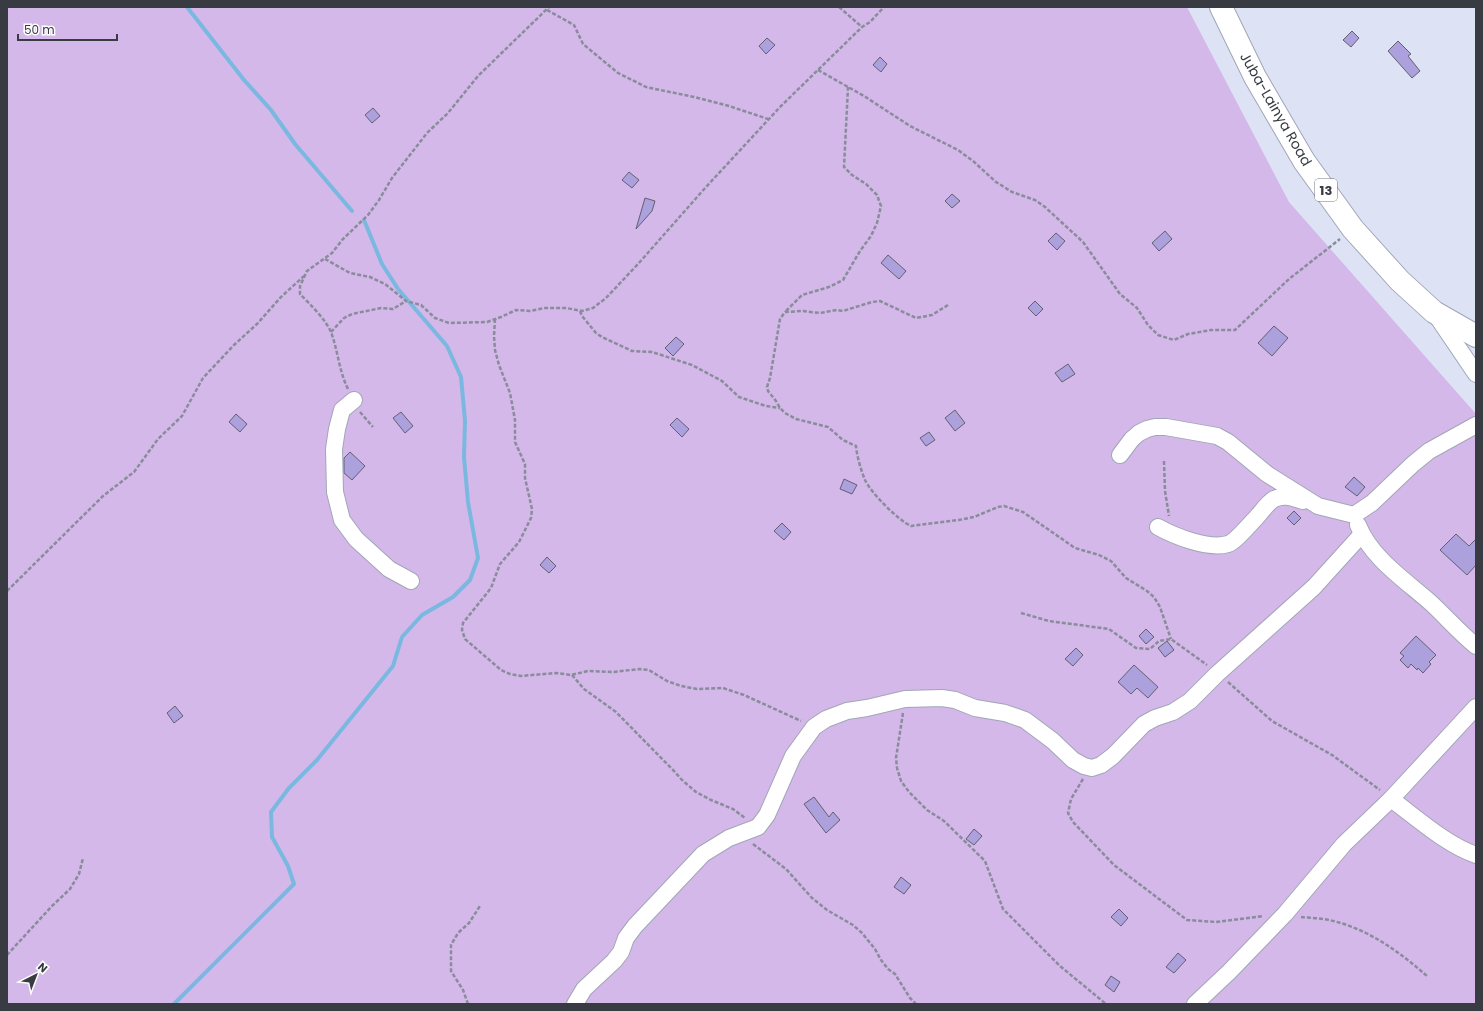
<svg xmlns="http://www.w3.org/2000/svg" width="1483" height="1011" font-family="Poppins,sans-serif">
<style>
.green{fill:#d4b8e9}
.lines{fill:none;stroke-linecap:round;stroke-linejoin:round}
.stream{stroke:#7bb8e0;stroke-width:4}
.building{fill:#aca1dd;stroke:#626070}
.minor-casing{stroke:#a1a6b7;stroke-width:18}
.primary-casing{stroke:#a1a6b7;stroke-width:24}
.path{stroke:#898c9a;stroke-width:2.5;stroke-dasharray:4 2;stroke-linecap:butt}
.minor{stroke:#fff;stroke-width:16}
.primary{stroke:#fff;stroke-width:22}
.labels{text-anchor:middle;stroke-width:3;stroke-linejoin:round;paint-order:stroke}
.shield{fill:#fff;stroke:#74767b;stroke-width:1}
.shield-label{font-size:13px;font-weight:bold;fill:#393b43}
.street-label{font-size:14px;fill:#393b43;stroke:#fff}
</style>
<rect width="100%" height="100%" fill="#dee2f5"/>
<path class="green" d="M7 7H1187L1289 202 1476 414V1004H7Z"/>
<g class="lines">
<g class="stream">
<path d="M187 7 244 80 271 110 295 144 352 211"/>
<path d="M174 1004 294 884 288 866 272 837 271 812 289 788 317 760 393 666 402 637 422 615 453 597 470 580 478 558 468 502 464 457 465 421 461 377 447 346 398 289 382 264 364 220"/>
</g>
</g>
<g class="building">
<path d="M1352 31 1359 38 1351 47 1343 40Z"/>
<path d="M767 38 775 45 766 54 759 46Z"/>
<path d="M1398 41 1411 54 1408 56 1420 71 1412 78 1388 51Z"/>
<path d="M880 57 887 64 881 72 873 65Z"/>
<path d="M373 108 380 116 372 123 365 115Z"/>
<path d="M629 172 639 180 632 188 622 180Z"/>
<path d="M952 194 960 201 952 208 945 201Z"/>
<path d="M645 198 655 201 652 211 636 229Z"/>
<path d="M1165 231 1172 239 1159 251 1152 243Z"/>
<path d="M1056 233 1065 241 1057 250 1048 241Z"/>
<path d="M888 255 906 271 899 279 881 263Z"/>
<path d="M1035 301 1043 309 1036 316 1028 308Z"/>
<path d="M1274 326 1288 338 1272 356 1258 343Z"/>
<path d="M676 337 684 344 673 356 665 348Z"/>
<path d="M1068 364 1075 374 1062 382 1055 373Z"/>
<path d="M955 410 965 423 955 431 945 418Z"/>
<path d="M401 412 413 426 405 433 393 418Z"/>
<path d="M236 414 247 424 240 432 229 422Z"/>
<path d="M677 418 689 429 682 437 670 425Z"/>
<path d="M929 432 935 440 926 446 920 438Z"/>
<path d="M350 452 365 466 352 480 344 473V458Z"/>
<path d="M1354 477 1365 487 1357 496 1345 487Z"/>
<path d="M844 479 857 485 852 494 840 489Z"/>
<path d="M1294 511 1301 518 1294 525 1287 518Z"/>
<path d="M782 523 791 532 784 540 774 531Z"/>
<path d="M1456 534 1469 546 1476 539V565L1467 575 1440 550Z"/>
<path d="M547 557 556 566 549 573 540 565Z"/>
<path d="M1146 629 1154 637 1146 644 1139 636Z"/>
<path d="M1416 636 1436 655 1429 662 1431 664 1423 673 1418 668 1417 670 1411 664 1408 668 1400 660 1404 656 1400 653Z"/>
<path d="M1167 641 1174 650 1165 657 1158 648Z"/>
<path d="M1076 648 1083 655 1073 666 1065 659Z"/>
<path d="M1134 665 1158 687 1148 698 1137 688 1131 694 1118 682Z"/>
<path d="M175 706 183 716 174 723 167 713Z"/>
<path d="M814 797 829 817 833 812 840 820 826 833 804 804Z"/>
<path d="M974 829 982 836 974 845 966 839Z"/>
<path d="M901 877 911 885 904 894 894 887Z"/>
<path d="M1119 909 1128 918 1121 926 1111 917Z"/>
<path d="M1178 953 1186 960 1174 973 1166 967Z"/>
<path d="M1111 976 1120 982 1114 992 1105 985Z"/>
</g>
<g class="lines">
<g class="minor-casing">
<g id="minor">
<path d="M1436 315 1476 374"/>
<path d="M354 400 342 410 337 429 334 449 335 492 342 520 356 539 389 569 411 581"/>
<path d="M1120 455 1132 439 1139 433 1147 429 1155 427H1166L1217 436 1228 442 1267 474 1318 506 1354 515 1372 503 1413 464 1429 451 1476 425"/>
<path d="M1358 525C1371 558 1405 580 1431 603 1446 617 1460 633 1476 646"/>
<path d="M1158 527C1174 536 1209 550 1228 544 1235 542 1249 525 1255 519 1260 514 1267 503 1274 499 1284 494 1293 498 1303 501"/>
<path d="M1391 799C1417 818 1445 844 1476 855"/>
<path d="M575 1004 584 989 614 961 621 952 626 938 635 926 703 854 729 838 758 827 767 815 793 756 814 727 826 719 847 711 867 708 905 699 942 698 955 700 975 708 1005 713 1025 720 1053 741 1073 760 1084 766 1092 768 1101 765 1113 756 1144 724 1155 718 1173 712 1190 701 1217 674 1314 587 1362 534"/>
<path d="M1195 1004 1229 972 1285 914 1344 844 1391 799 1476 707"/>
</g>
</g>
<g class="primary-casing">
<path id="primary" d="M1221 7 1255 77 1304 161 1353 229 1400 281 1434 312 1476 336"/>
</g>
<g class="path">
<path d="M839 7 862 27"/>
<path d="M547 10 574 25 583 44 618 73 646 87 694 97 729 106 768 119"/>
<path d="M818 70 864 96 910 126 958 150 973 161 996 182 1012 192 1035 200 1045 207 1083 242 1120 294 1137 308 1148 325 1158 335 1174 340 1188 334 1211 330H1235L1289 279 1340 239"/>
<path d="M325 259 350 273 370 277 385 284 406 301 421 305 435 318 449 323 487 322 501 317 516 310 530 311 545 308H566L582 311 593 308 606 298 638 264 706 187 781 106 862 27 870 22 884 7"/>
<path d="M948 305 932 315 916 318 880 301 872 302 843 311 837 310 820 313 803 311 785 312 780 319 770 378 767 387 768 391 776 401 780 408 785 413 796 419 828 427 843 440 856 446C857 457 861 470 865 480 871 493 898 520 911 526L959 520 974 517 998 507 1004 506 1023 512 1075 548 1099 555 1111 561 1126 578 1147 591 1154 597 1160 607 1171 639"/>
<path d="M580 311 582 316 596 333 602 337 632 351 652 352 692 365 722 381 739 397 766 406 780 408"/>
<path d="M786 311 802 295 829 287 843 280 860 251 871 236 877 223 881 206 877 195 866 184 852 175 844 167 848 87"/>
<path d="M495 319 494 336 495 350 499 365 510 393 515 420V442L525 464V478L532 509 531 518 519 542 500 564 491 588 463 623 462 630 465 639 501 670 510 674 521 676 556 673 571 675 588 671 614 672 639 669 649 670 667 681 681 686 697 689 723 688 744 695 801 721"/>
<path d="M331 332 344 318 352 314 381 308 393 309 406 301"/>
<path d="M348 389C339 371 338 351 331 332 326 320 309 303 300 294V286L307 271 332 253 343 239 368 215 379 200 392 178 427 133 448 113 478 76 549 7"/>
<path d="M360 412 373 427"/>
<path d="M1164 461 1165 491 1169 516"/>
<path d="M7 591 103 496 134 472 158 439 182 416 203 378 234 345 257 324 281 297 304 276"/>
<path d="M1021 613 1049 621 1109 629 1136 648 1150 649 1159 641 1171 639 1207 665"/>
<path d="M572 675 584 689 616 712 674 771 682 780 696 792 711 800 733 809 745 818"/>
<path d="M1228 682 1272 721 1332 755 1380 790"/>
<path d="M903 713 896 758 897 768 901 781 909 792 927 810 944 821 985 861 1003 909 1060 966 1106 1004"/>
<path d="M1083 779 1071 799 1068 813 1073 822 1114 865 1187 920 1216 922 1263 916"/>
<path d="M753 844 786 869 812 898 827 910 853 925 862 933 875 949 881 960 888 969 895 974 910 998 916 1004"/>
<path d="M1301 917C1310 918 1320 918 1329 920 1367 928 1400 952 1428 977"/>
<path d="M7 955 52 906 70 889 79 874 83 858"/>
<path d="M468 1004 463 990 451 971V945L458 933 469 923 480 906"/>
</g>
<use href="#minor" class="minor"/>
<use href="#primary" class="primary"/>
</g>
<g class="labels">
<rect class="shield" x="1315" y="179" width="22" height="22" rx="3"/>
<g class="shield-label">
<text x="1326" y="195">13</text>
</g>
<g class="street-label">
<text transform="translate(1276 109) rotate(60)" y="5">Juba-Lainya Road</text>
</g>
</g>
<rect width="1483" height="1011" fill="none" stroke="#393b43" stroke-width="16"/>
<g transform="translate(36 975) rotate(42)" stroke="#ffffff" stroke-width="3" paint-order="stroke">
<path d="M0-3L7 15L0 10L-7 15Z" fill="#393b43"/>
<text y="-6" font-size="11" font-weight="bold" text-anchor="middle" fill="#393b43">N</text>
</g>
<path d="M18 34v6h99v-6" fill="none" stroke="#393b43" stroke-width="2"/>
<text x="24" y="34" font-size="12" fill="#393b43" stroke="#ffffff" stroke-width="3" paint-order="stroke">50 m</text>
</svg>
